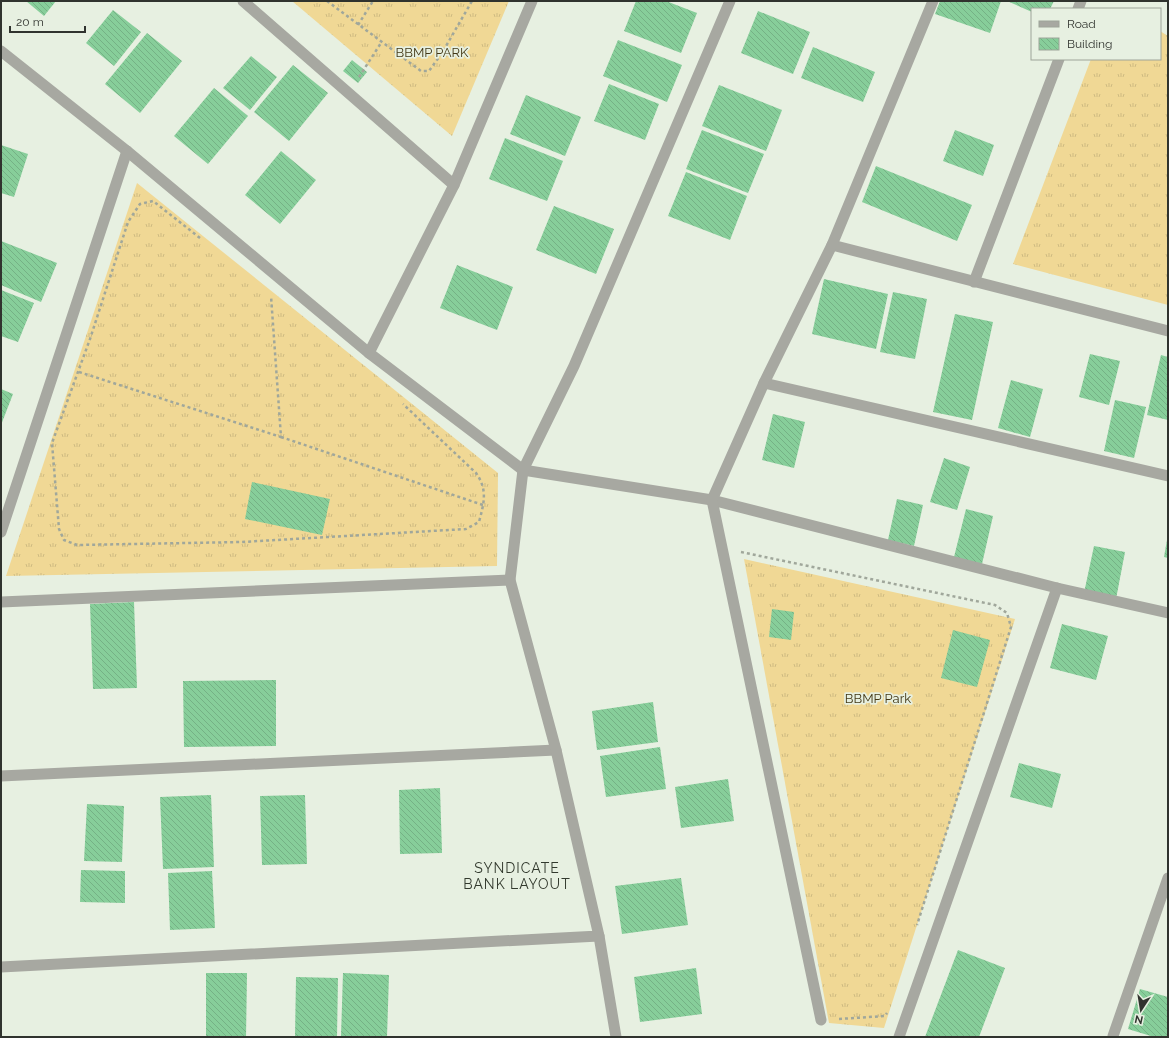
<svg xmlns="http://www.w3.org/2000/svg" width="1169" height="1038" font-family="Raleway,sans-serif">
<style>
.grass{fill:url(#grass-tufts)}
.building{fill:url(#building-back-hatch)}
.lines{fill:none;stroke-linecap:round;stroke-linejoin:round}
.path{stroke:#a0a79b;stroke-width:2.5;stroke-dasharray:3 3;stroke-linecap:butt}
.minor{stroke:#a7a8a1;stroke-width:11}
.labels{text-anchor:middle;stroke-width:3.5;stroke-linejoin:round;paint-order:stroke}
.park-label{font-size:13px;fill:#433816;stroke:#e7f0e1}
.neighbourhood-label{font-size:14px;letter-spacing:1px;fill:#32392d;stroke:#e7f0e1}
</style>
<defs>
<pattern id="grass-tufts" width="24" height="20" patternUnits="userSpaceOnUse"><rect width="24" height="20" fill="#f0d895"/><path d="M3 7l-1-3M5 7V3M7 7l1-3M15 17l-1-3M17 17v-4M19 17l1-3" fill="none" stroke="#ceba81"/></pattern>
<pattern id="building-back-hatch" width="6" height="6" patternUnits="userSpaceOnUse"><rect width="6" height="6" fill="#87ce9a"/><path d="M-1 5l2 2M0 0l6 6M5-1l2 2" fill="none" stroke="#75b185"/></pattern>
</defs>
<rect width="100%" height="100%" fill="#e7f0e1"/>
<g class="grass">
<path d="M292 1H509L452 136Z"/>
<path d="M1160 31 1168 36V305L1013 264 1091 59H1160Z"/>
<path d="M137 183 498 473 497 566 6 576Z"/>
<path d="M744 559 1015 619 884 1028 829 1023Z"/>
</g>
<g class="building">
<path d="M26 1H56L44 16Z"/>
<path d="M636 1H666L697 13 681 53 624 31Z"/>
<path d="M940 1H1001L990 33 935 14Z"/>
<path d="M1007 1H1054L1050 9H1032V12Z"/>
<path d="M113 10 141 32 114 66 86 43Z"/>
<path d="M758 11 810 32 793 74 741 53Z"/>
<path d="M147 33 182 61 140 113 105 84Z"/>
<path d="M618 40 682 65 667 102 603 76Z"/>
<path d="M813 47 875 72 863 102 801 78Z"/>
<path d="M251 56 277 77 250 110 223 88Z"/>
<path d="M352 60 367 72 358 83 343 71Z"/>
<path d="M293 65 328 93 289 141 254 112Z"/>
<path d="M609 84 659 104 645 140 594 121Z"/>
<path d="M719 85 782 110 766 151 702 126Z"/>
<path d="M214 88 248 116 208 164 174 136Z"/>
<path d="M526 95 581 117 565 156 510 134Z"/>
<path d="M702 130 764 154 748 193 686 169Z"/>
<path d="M955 130 994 145 983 176 943 161Z"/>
<path d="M505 138 563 161 547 201 489 179Z"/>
<path d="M1 145 28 154 14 197 1 193Z"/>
<path d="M281 151 316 180 280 224 245 195Z"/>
<path d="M876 166 972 205 957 241 862 202Z"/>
<path d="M686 172 747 196 730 240 668 216Z"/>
<path d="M554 206 614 229 596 274 536 250Z"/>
<path d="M1 241 57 263 41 302 1 285Z"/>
<path d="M457 265 513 287 497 330 440 308Z"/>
<path d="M824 279 888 294 876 349 812 334Z"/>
<path d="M1 290 34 303 18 342 1 336Z"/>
<path d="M893 292 927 299 915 359 880 352Z"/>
<path d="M955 314 993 322 972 420 933 412Z"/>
<path d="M1090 354 1120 361 1109 405 1079 397Z"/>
<path d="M1161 355 1168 357V420L1147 415Z"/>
<path d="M1011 380 1043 389 1030 437 998 428Z"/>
<path d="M1 389 13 394 1 425Z"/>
<path d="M1115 400 1146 407 1134 458 1104 451Z"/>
<path d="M773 414 805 422 794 468 762 460Z"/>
<path d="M944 458 970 467 957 510 930 502Z"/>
<path d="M252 482 330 499 322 535 245 519Z"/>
<path d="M897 499 923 505 914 546 888 540Z"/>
<path d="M966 509 993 516 982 564 954 557Z"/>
<path d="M1167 540H1168V558L1164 557Z"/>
<path d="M1094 546 1125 552 1116 599 1084 593Z"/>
<path d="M134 602 137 688 93 689 90 604Z"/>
<path d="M772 609 794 612 791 640 769 637Z"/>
<path d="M1062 624 1108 636 1096 680 1050 668Z"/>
<path d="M953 630 990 640 977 687 941 678Z"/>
<path d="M276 680V746L184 747 183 681Z"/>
<path d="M653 702 658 742 597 750 592 711Z"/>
<path d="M660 747 666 789 606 797 600 756Z"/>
<path d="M1019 763 1061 774 1052 808 1010 797Z"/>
<path d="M728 779 734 821 681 828 675 787Z"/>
<path d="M440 788 442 853 400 854 399 790Z"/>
<path d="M211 795 214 867 163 869 160 797Z"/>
<path d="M305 795 307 864 262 865 260 796Z"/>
<path d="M87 804 124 806 122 862 84 861Z"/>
<path d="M81 870 125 871V903L80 902Z"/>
<path d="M212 871 215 928 170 930 168 873Z"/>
<path d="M681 878 688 925 622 934 615 886Z"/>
<path d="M958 950 1005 968 979 1037H925Z"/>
<path d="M696 968 702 1014 640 1022 634 977Z"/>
<path d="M206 973H247L246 1037H206Z"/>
<path d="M343 973 389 975 387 1037 341 1036Z"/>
<path d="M296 977 338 978 337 1037H295Z"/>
<path d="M1140 989 1168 997V1037H1154L1128 1029Z"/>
</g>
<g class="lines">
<g class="path">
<path d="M327 1 421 71H429L442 53 472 1"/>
<path d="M358 25 373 1"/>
<path d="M359 77 381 43"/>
<path d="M200 238 153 201 140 204 128 222 90 339 52 443 59 529 64 540 77 545 242 542 466 529 479 522C484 503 488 490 476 473L403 404"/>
<path d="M79 372 281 437 271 296"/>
<path d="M281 437 483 505"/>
<path d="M741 552 995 605 1007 613 1011 627 917 925"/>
<path d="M839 1019 885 1016 887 1013"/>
</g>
<g class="minor">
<path d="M243 1 454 185"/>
<path d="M1078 9 1081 1"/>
<path d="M1 51 127 151 369 353 523 470 712 500 1057 588 1168 613"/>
<path d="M832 245 1168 331"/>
<path d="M974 282 1059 59"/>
<path d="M369 353 454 185 532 1"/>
<path d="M764 383 1168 476"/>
<path d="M1 532 127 151"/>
<path d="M1 602 510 580"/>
<path d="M1 776 556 750"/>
<path d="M599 936 616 1037"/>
<path d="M1 967 599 936 556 750 510 580 523 470 574 366 730 1"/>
<path d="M821 1020 712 500 764 383 832 245 933 1"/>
<path d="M1113 1036 1168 878"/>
<path d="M899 1037 1057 588"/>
</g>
</g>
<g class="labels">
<g class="park-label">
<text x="432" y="57">BBMP PARK</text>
<text x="878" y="703">BBMP Park</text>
</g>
<g class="neighbourhood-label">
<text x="517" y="873">SYNDICATE<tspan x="517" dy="16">BANK LAYOUT</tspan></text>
</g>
</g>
<rect width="1169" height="1038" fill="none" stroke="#30332e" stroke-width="4"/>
<rect x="1031" y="8" width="130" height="52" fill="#e7f0e1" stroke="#9ea499"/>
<rect x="1039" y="21" width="20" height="6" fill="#a7a8a1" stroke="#9ea499"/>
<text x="1067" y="28" font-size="12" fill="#30332e">Road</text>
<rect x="1039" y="38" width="20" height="12" fill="url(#building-back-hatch)" stroke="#9ea499"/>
<text x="1067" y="48" font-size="12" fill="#30332e">Building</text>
<g transform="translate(1141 1010) rotate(192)" stroke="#e7f0e1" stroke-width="3" paint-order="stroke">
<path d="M0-3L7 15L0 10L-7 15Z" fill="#30332e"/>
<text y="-6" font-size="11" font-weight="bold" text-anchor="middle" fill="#30332e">N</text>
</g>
<path d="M10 26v6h75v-6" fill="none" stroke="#30332e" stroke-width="2"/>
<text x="16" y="26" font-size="12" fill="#30332e" stroke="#e7f0e1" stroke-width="3" paint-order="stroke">20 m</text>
</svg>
